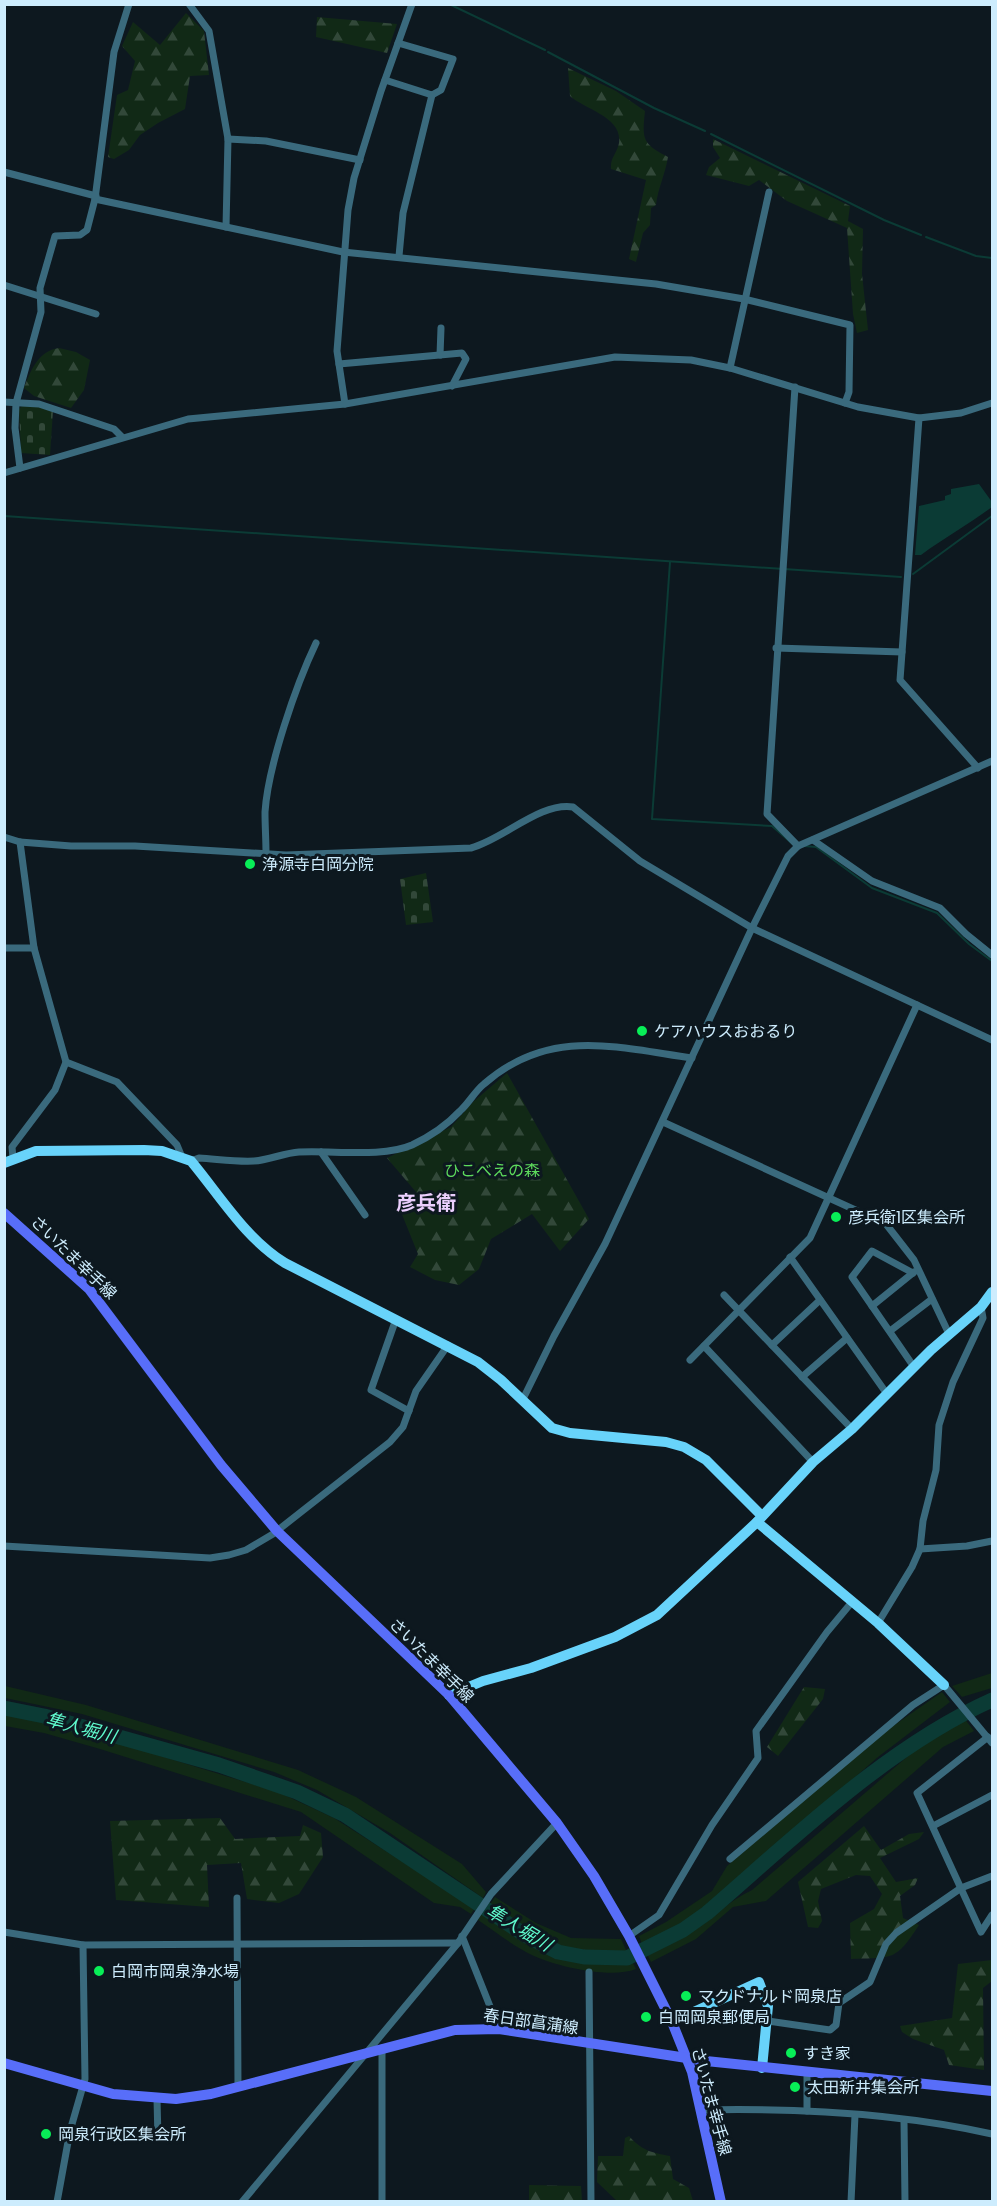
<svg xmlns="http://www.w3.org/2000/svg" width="997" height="2206" font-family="Poppins,'Noto Sans JP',sans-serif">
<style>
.green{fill:#112916}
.forest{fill:url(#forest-firs)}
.cemetery{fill:url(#cemetery-stones)}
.water{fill:#0b3b35}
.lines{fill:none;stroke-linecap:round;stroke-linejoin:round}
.stream{stroke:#0b3b35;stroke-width:2}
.river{stroke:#0b3b35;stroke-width:15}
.street{stroke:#3a6a7d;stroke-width:7}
.secondary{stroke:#68d3fa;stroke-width:10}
.primary{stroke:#586ef9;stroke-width:10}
.poi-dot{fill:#08ee57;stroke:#0d181f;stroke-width:2}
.labels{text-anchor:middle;stroke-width:6;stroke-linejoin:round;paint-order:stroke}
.poi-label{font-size:16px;fill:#cdecfd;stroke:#0d181f;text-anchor:start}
.park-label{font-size:16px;fill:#5dda5c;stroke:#0d181f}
.street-label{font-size:16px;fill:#cdecfd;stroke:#0d181f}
.water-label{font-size:18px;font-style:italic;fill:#5ff9cc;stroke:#0d181f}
.quarter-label{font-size:20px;font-weight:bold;fill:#ebcffd;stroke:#0d181f}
</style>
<defs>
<pattern id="forest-firs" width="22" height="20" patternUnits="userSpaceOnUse" patternTransform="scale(1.5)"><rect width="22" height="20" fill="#112916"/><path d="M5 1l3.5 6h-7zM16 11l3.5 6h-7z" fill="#324839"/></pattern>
<pattern id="cemetery-stones" width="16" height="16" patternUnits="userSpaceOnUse" patternTransform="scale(1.5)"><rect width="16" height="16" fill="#112916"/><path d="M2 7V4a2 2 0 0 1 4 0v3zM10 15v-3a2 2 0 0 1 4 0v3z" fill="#324839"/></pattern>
</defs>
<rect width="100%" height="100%" fill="#0d181f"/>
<g class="green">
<path d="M992 1673V1688L962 1697 952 1686Z"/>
<path d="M5 1686 86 1705 298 1770 356 1797 462 1864 486 1892 483 1898 390 1833 317 1790 274 1772 82 1714 5 1698Z"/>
<path d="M942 1692 950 1702 878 1757 712 1903 685 1921 642 1944 639 1936 666 1922 712 1891 727 1866 883 1733Z"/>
<path d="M4 1715 46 1722 102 1738 278 1792 334 1818 475 1908 471 1914 460 1907 434 1903 301 1812 100 1749 44 1733 5 1726Z"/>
<path d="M964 1718 974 1731 943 1747 766 1901 733 1907 696 1939 651 1962 647 1954C670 1943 693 1933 713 1917 729 1904 734 1899 752 1890L929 1738Z"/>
<path d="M495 1897 536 1923 571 1938 621 1939 627 1952C593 1964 544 1943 516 1924 506 1918 499 1910 490 1904Z"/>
<path d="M482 1913C524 1939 579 1976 632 1961L636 1969C612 1979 558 1967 534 1956 514 1947 496 1932 478 1920Z"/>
</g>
<g class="forest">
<path d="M186 13 204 31 209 75 190 76 185 109 158 123 140 135 129 150 114 159 108 157 117 95 128 90 135 61 122 46 133 22 160 45Z"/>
<path d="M317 17 397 24 387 53 316 37Z"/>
<path d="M568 68 616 91 645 111C642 139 642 144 668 157 665 175 658 188 656 205L651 208 650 225 643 233 636 262 629 259 646 180 611 169C610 157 617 154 619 143 623 117 584 109 570 96Z"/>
<path d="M713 139 850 206 848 221 863 229 862 274 868 330 857 333 853 314 847 228 787 201 759 180 749 186 706 175 709 167 720 158 713 147Z"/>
<path d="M59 348 76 352 90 360 84 390 71 408 34 396 24 388C31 370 38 351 59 348Z"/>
<path d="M507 1073 589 1219 560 1251 532 1214 491 1239 479 1269 459 1285 435 1280 410 1267 418 1254 401 1212 416 1192 387 1158 451 1127 473 1102Z"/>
<path d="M804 1687 825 1689 823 1699 778 1756 767 1747Z"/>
<path d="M220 1818 235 1839 300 1836 303 1825 321 1833 323 1857 299 1894 279 1903 247 1899 241 1863 207 1865 209 1907 116 1900 110 1821Z"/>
<path d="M864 1826 881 1850 909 1834 924 1832 919 1839 880 1858 896 1882 918 1878 915 1885 900 1896 903 1918 919 1925C895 1962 893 1957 851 1959L850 1923 874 1909 882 1894 870 1876 856 1875 821 1889 818 1901 822 1921 818 1928 808 1927 798 1882Z"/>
<path d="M992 1960V1981L983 1988 984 2070 949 2065 944 2050 913 2039 902 2032 900 2026 952 2018 958 1964Z"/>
<path d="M629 2136C641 2150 652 2153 670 2156L673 2179 689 2188 693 2201H617L597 2182 598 2156H623L625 2138Z"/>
<path d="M529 2185 581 2186 582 2201H529Z"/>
</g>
<g class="cemetery">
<path d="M22 406H38L53 411 50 455 21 453 19 409Z"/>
<path d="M426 873 433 922 406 925 400 879Z"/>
</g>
<path class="water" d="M979 484 992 502V507C969 524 944 538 921 555H915L919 506 945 500V496L951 494V489Z"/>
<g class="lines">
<g class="stream">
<path d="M449 4 545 50"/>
<path d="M548 52 654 108 705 131"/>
<path d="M711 134 884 220 921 235"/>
<path d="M926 237 976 256 992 258"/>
<path d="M4 516 901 577"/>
<path d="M670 562 652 819 772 826 795 846"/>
<path d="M913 574 992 516"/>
<path d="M804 846 816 847 872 888 937 913 969 944 992 961"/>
</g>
<path class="river" d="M4 1708 44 1716 219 1765 297 1792 345 1815 525 1935 558 1952 584 1957 627 1958 683 1930 707 1913C794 1838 887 1747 992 1700"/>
<g class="street">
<path d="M189 4 209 31 228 139 226 227"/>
<path d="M385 80 432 95 441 90 453 59 398 43"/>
<path d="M228 139 266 141 360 160"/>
<path d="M4 172 96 196"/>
<path d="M95 199 343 252 656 284 744 299 850 325 849 392 845 403"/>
<path d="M399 256 403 213 432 95"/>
<path d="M4 285 96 314"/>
<path d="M440 355 441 328"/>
<path d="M339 364 462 353 466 359 452 386"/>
<path d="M730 368 769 192"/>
<path d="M795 387 767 814 798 846"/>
<path d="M4 402 39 404 114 429 122 437"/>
<path d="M345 404 337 351 348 210 354 178 381 91 412 4"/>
<path d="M919 418 900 680 978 768"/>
<path d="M20 468 15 428 16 403 41 312 40 288 55 236 80 235 87 230 95 199 114 52 129 4"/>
<path d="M4 473 188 419 345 404 615 357 691 360 730 368 858 407 919 418 961 413 992 403"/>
<path d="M776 648 902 652"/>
<path d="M4 837 20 842 71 846H135L286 855 471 848C504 839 540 802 573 807L640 861 752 928 992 1040"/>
<path d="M813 840 872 881 940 908 966 934 992 955"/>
<path d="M266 854C266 840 265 826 265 812 268 766 296 685 316 643"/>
<path d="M4 948H34"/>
<path d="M66 1062 117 1082 177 1145 182 1157"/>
<path d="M663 1122 886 1224 914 1260 949 1334"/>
<path d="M321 1152 365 1215"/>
<path d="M13 1158 12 1147 55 1090 66 1062 34 948 20 842"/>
<path d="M191 1161 199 1158C217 1159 236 1162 254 1161 269 1160 284 1153 299 1152 332 1150 382 1158 412 1145 429 1137 447 1125 460 1111 469 1103 475 1091 484 1084 549 1027 615 1047 692 1058"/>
<path d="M790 1257 887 1394"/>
<path d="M913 1273 872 1251 852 1277 914 1367"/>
<path d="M724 1295 852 1429"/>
<path d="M872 1306 914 1272"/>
<path d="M396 1319 371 1390 409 1411"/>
<path d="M890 1331 932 1299"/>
<path d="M772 1345 820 1300"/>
<path d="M704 1346 813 1462"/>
<path d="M690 1360 810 1238 917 1005"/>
<path d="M802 1377 847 1338"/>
<path d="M522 1401 554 1336 605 1244 752 928 788 856 798 846 992 761"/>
<path d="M4 1546 210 1558 229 1555 246 1550 273 1534 390 1442 403 1427 416 1391 448 1345"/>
<path d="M920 1549 967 1546 992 1541"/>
<path d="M878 1623 912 1567 920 1549 923 1521 936 1470 939 1425 953 1382 983 1318 981 1307"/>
<path d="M988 1737 917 1793 981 1932 992 1915"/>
<path d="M933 1826 992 1795"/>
<path d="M730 1859 913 1705 944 1685 992 1743"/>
<path d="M237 1898 238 2087"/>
<path d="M4 1932 83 1945 458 1943"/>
<path d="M462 1936 499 2029"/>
<path d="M629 1936 659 1915 712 1825 758 1758 756 1731 827 1632 852 1602"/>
<path d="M589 1972 591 2202"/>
<path d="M768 2021 830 2030 836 2025 839 2003 870 1982 886 1944 896 1933 961 1888 992 1876"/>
<path d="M807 2072V2111"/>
<path d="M157 2099 158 2139"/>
<path d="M701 2110C798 2108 898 2113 992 2134"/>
<path d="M904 2120 905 2202"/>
<path d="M57 2202 70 2131 85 2079 83 1945"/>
<path d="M242 2202 458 1943 491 1894 557 1823"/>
<path d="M382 2202V2048"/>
<path d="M851 2202 855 2115"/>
</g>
<g class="secondary">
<path d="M4 1163 36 1151 144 1150 162 1151 191 1161C221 1197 245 1238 285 1263L478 1362 501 1380 552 1428 570 1433 666 1442 684 1447 706 1460 762 1516"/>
<path d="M757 1522 878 1623 944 1685"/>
<path d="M449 1695 483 1681 531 1668 615 1637 657 1615 757 1522 813 1462 852 1429 931 1350 981 1307 992 1292"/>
<path d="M672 2022 759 1982 768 2006 762 2068"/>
</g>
<g class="primary">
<path d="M4 1213 89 1289 221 1465 277 1531 449 1695 557 1823 594 1876 629 1936 672 2022 692 2072 721 2202"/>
<path d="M4 2063 113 2094 176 2099 211 2094 455 2030 499 2029 706 2061 992 2091"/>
</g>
</g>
<g class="poi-dot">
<circle cx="250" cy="864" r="6"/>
<circle cx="642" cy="1031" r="6"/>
<circle cx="836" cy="1217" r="6"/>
<circle cx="99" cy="1971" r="6"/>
<circle cx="686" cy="1996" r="6"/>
<circle cx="646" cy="2017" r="6"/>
<circle cx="791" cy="2053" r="6"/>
<circle cx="795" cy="2087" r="6"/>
<circle cx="46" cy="2134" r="6"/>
</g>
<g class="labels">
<g class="poi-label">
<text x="262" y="870">浄源寺白岡分院</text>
<text x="654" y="1037">ケアハウスおおるり</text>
<text x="848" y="1223">彦兵衛1区集会所</text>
<text x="111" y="1977">白岡市岡泉浄水場</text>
<text x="698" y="2002">マクドナルド岡泉店</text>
<text x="658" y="2023">白岡岡泉郵便局</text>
<text x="803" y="2059">すき家</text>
<text x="807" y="2093">太田新井集会所</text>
<text x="58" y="2140">岡泉行政区集会所</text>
</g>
<g class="park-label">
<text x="492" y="1176">ひこべえの森</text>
</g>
<g class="street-label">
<text transform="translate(74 1257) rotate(44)" y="6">さいたま幸手線</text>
<text transform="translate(432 1660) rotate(45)" y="6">さいたま幸手線</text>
<text transform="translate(531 2021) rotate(8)" y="6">春日部菖蒲線</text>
<text transform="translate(712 2101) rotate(75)" y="6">さいたま幸手線</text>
</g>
<g class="water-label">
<text transform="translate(81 1728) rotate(15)" y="6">隼人堀川</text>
<text transform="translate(519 1928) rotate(31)" y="6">隼人堀川</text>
</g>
<g class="quarter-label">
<text x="426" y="1210">彦兵衛</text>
</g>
</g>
<rect width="997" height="2206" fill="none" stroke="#cdecfd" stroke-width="12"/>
</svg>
